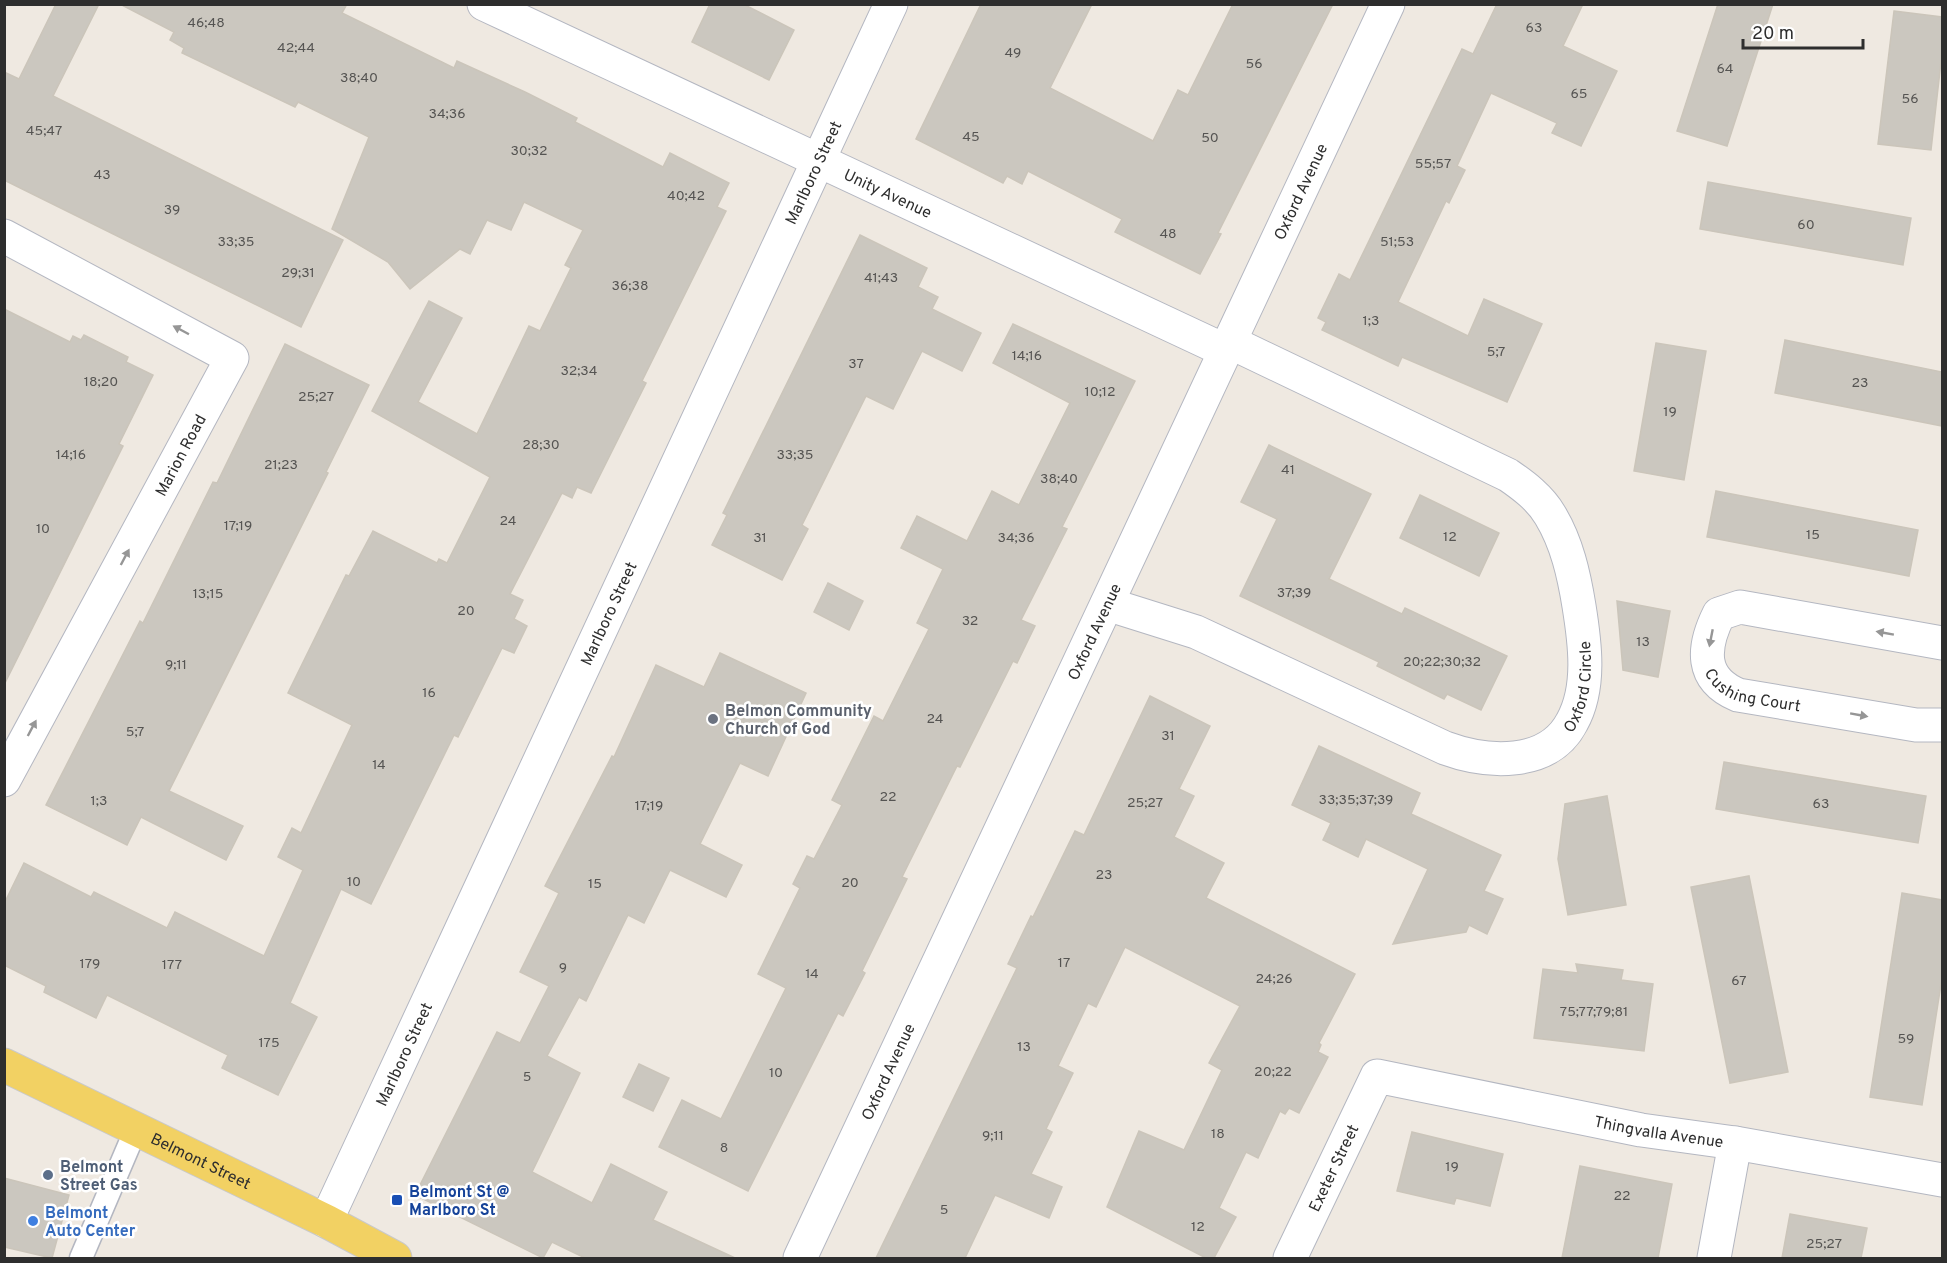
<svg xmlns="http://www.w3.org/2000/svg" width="1947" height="1263" font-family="Overpass,sans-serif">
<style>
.building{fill:#cbc7bf;stroke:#cbc5ba;stroke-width:1.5}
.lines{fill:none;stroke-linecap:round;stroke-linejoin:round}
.lane-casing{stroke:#b4b7c1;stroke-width:25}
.street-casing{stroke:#b4b7c1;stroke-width:35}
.primary-casing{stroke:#c9c9c9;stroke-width:35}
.lane{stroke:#fff;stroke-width:22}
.street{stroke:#fff;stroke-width:33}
.primary{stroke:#f2d163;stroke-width:33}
.oneway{fill:#969696}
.worship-dot{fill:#6b7280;stroke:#fff;stroke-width:2}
.service-dot{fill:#5c6f8a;stroke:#fff;stroke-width:2}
.transit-dot{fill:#1a4fb4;stroke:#fff;stroke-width:2}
.shop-dot{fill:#3f7fe0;stroke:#fff;stroke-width:2}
.labels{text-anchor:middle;stroke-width:5;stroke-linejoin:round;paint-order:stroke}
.number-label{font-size:14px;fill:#555452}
.street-label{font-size:16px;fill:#2e2e2e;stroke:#fff}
.worship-label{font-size:16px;font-weight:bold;fill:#5b616d;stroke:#fff;text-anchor:start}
.service-label{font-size:16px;font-weight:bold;fill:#4e5e75;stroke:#fff;text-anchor:start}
.transit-label{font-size:16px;font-weight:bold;fill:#164399;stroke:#fff;text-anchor:start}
.shop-label{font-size:16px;font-weight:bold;fill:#366cbe;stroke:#fff;text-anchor:start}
</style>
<rect width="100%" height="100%" fill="#efe9e1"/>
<g class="building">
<path d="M56 4H99L53 96 343 240 301 327 4 180V72L19 79Z"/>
<path d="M120 4H347L342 13 454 68 457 61 525 92 577 118 575 122 663 167 670 153 729 183 717 207 726 211 642 381 646 383 591 493 577 487 572 498 562 493 510 594 523 600 514 619 527 626 514 653 502 648 458 737 454 735 371 904 341 889 290 1003 317 1017 278 1095 222 1068 228 1055 107 995 96 1018 44 992 46 986 4 965V904L24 863 91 897 94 892 167 928 175 912 264 956 303 870 278 857 292 828 301 833 352 725 288 693 346 575 349 576 373 531 437 563 439 559 447 563 490 477 372 411 429 301 462 318 418 402 477 434 529 326 540 331 571 268 565 265 583 230 524 202 511 230 487 220 470 254 460 249 410 289 388 262 332 229 369 137 298 102 295 107 182 53 184 48 170 40 174 32Z"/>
<path d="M710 4H743L794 30 769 80 692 42Z"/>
<path d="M981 4H1092L1050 88 1153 141 1178 90 1188 95 1233 4H1333L1218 233 1221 234 1200 274 1115 232 1122 219 1028 171 1022 184 1007 176 1003 183 916 139Z"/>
<path d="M1497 4H1583L1563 46 1617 71 1581 146 1552 133 1557 123 1491 93 1457 166 1465 170 1449 203 1446 201 1398 302 1468 336 1484 299 1542 324 1507 402 1402 357 1398 366 1322 330 1326 322 1318 318 1339 274 1350 280 1462 49 1473 54Z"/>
<path d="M1718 4H1773L1727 146 1677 131Z"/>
<path d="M1894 11 1942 17V53L1931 150 1878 144Z"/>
<path d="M1708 182 1911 218 1903 265 1700 229Z"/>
<path d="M860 235 927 268 918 287 938 297 932 309 981 333 962 371 922 351 893 409 866 396 802 525 808 529 782 580 712 545 727 515 723 513Z"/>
<path d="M4 309 70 342 73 336 81 340 84 335 128 357 126 362 153 375 119 444 123 446 4 685Z"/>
<path d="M1013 324 1135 381 1062 527 1067 529 1021 620 1035 626 1017 663 1013 661 960 767 957 766 902 877 907 879 862 971 865 973 843 1016 838 1013 748 1191 659 1147 682 1100 721 1119 786 988 758 974 800 888 793 884 807 856 814 859 842 805 832 800 874 716 883 721 929 629 917 623 943 569 901 548 917 516 967 541 992 491 1019 505 1070 403 993 363Z"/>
<path d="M1785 340 1942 372V426L1775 393Z"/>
<path d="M1656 343 1706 351 1684 480 1634 471Z"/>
<path d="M285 344 369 385 326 472 328 473 169 791 243 826 226 860 141 817 127 845 46 805 140 621 143 623 213 482 217 483Z"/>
<path d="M1269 445 1371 494 1329 579 1402 614 1405 608 1507 656 1481 710 1447 694 1444 699 1377 666 1379 662 1240 596 1277 519 1241 502Z"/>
<path d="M1716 491 1918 530 1909 576 1707 537Z"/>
<path d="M1420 495 1499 533 1479 576 1400 538Z"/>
<path d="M828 583 863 601 849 630 814 612Z"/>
<path d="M1617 601 1670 611 1658 677 1623 670Z"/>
<path d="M720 653 806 693 768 776 740 763 700 844 742 865 726 897 670 870 644 923 628 915 586 1001 579 997 547 1056 580 1073 532 1172 592 1203 611 1164 667 1192 653 1220 735 1258H585L552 1242 543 1258 415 1195 497 1032 520 1043 549 986 520 972 559 893 545 886 612 756 614 757 656 665 704 687Z"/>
<path d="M1150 696 1210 726 1179 789 1194 796 1174 837 1224 863 1206 898 1355 974 1319 1043 1321 1045 1318 1052 1328 1057 1299 1113 1289 1108 1285 1114 1280 1111 1258 1158 1246 1152 1219 1208 1236 1217 1214 1258H1206L1107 1207 1139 1131 1184 1150 1222 1070 1209 1063 1240 1006 1125 947 1096 1007 1088 1003 1058 1066 1073 1073 1046 1129 1052 1132 1031 1174 1062 1187 1049 1218 995 1195 965 1258H876L1017 968 1008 964 1031 916 1033 917 1075 831 1084 835Z"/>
<path d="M1319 746 1420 793 1411 814 1501 855 1484 891 1503 899 1487 934 1469 925 1466 932 1393 944 1428 869 1366 839 1358 857 1323 840 1331 823 1292 805Z"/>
<path d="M1724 762 1926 796 1918 843 1716 809Z"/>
<path d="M1607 796 1626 905 1568 915 1558 859 1565 804Z"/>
<path d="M1749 876 1788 1072 1730 1083 1691 887Z"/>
<path d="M1902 893 1942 900V978L1922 1105 1870 1097Z"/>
<path d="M1576 964 1623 970 1621 980 1653 984 1644 1051 1534 1038 1543 969 1578 973Z"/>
<path d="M639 1064 669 1078 653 1111 623 1097Z"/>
<path d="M1412 1132 1503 1154 1490 1206 1456 1198 1454 1204 1397 1191Z"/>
<path d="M1580 1166 1672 1184 1658 1258H1562Z"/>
<path d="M4 1178 69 1195 52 1258 4 1247Z"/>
<path d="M1790 1214 1867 1228 1861 1258H1782Z"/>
</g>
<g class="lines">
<g class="lane-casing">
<path id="lane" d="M81 1258 136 1129"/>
</g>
<g class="street-casing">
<g id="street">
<path id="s1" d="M484 4 1226 351"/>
<path d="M4 236 232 358 4 780"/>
<path id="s2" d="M1107 604 1196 632 1445 748C1486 763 1548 768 1572 722 1591 688 1585 643 1579 606 1574 575 1567 543 1550 515 1540 498 1524 486 1508 475L1230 342"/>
<path id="s3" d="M1942 643 1740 607 1719 614C1702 648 1700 679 1738 695L1916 725H1942"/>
<path id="s4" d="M326 1221 891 4"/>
<path id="s5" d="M800 1258 1388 4"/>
<path id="s6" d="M1290 1258 1377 1076 1641 1130 1735 1143 1942 1180"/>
<path d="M1714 1258 1735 1143"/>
</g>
</g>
<g class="primary-casing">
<g id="primary">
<path id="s7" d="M4 1065 326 1221 395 1258"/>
</g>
</g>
<use href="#lane" class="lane"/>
<use href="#street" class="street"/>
<use href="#primary" class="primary"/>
</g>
<defs><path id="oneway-solid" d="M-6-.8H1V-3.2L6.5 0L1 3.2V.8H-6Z" transform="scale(1.5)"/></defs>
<g class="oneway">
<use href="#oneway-solid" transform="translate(181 330) rotate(-152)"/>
<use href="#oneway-solid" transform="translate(125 557) rotate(-62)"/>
<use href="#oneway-solid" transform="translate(1885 633) rotate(-170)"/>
<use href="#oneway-solid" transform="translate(1711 638) rotate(101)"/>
<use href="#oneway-solid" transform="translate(1859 715) rotate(10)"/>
<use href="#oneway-solid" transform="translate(32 728) rotate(-62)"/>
</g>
<circle class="worship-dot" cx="713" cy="719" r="6"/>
<circle class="service-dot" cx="48" cy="1175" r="6"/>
<rect class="transit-dot" x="391" y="1194" width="12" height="12" rx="3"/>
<circle class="shop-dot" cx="33" cy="1221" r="6"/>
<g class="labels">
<g class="number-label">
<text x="206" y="27">46;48</text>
<text x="1534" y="32">63</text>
<text x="296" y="52">42;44</text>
<text x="1013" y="57">49</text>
<text x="1254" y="68">56</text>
<text x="1725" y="73">64</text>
<text x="359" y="82">38;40</text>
<text x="1579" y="98">65</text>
<text x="1910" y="103">56</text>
<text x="447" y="118">34;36</text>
<text x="44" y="135">45;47</text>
<text x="971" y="141">45</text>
<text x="1210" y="142">50</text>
<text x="529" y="155">30;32</text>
<text x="1433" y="168">55;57</text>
<text x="102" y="179">43</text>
<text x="686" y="200">40;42</text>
<text x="172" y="214">39</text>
<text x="1806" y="229">60</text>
<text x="1168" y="238">48</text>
<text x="236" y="246">33;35</text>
<text x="1397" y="246">51;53</text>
<text x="298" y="277">29;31</text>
<text x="881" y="282">41;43</text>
<text x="630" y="290">36;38</text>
<text x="1371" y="325">1;3</text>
<text x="1496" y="356">5;7</text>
<text x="1027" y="360">14;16</text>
<text x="856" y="368">37</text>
<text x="579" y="375">32;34</text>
<text x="101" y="386">18;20</text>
<text x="1860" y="387">23</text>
<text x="1100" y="396">10;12</text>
<text x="316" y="401">25;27</text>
<text x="1670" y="416">19</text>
<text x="541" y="449">28;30</text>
<text x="71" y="459">14;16</text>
<text x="795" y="459">33;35</text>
<text x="281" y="469">21;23</text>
<text x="1288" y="474">41</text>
<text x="1059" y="483">38;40</text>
<text x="508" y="525">24</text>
<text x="238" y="530">17;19</text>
<text x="43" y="533">10</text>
<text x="1813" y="539">15</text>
<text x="1450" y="541">12</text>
<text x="760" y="542">31</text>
<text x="1016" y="542">34;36</text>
<text x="1294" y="597">37;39</text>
<text x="208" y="598">13;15</text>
<text x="466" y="615">20</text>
<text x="970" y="625">32</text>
<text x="1643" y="646">13</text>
<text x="1442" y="666">20;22;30;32</text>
<text x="176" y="669">9;11</text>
<text x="429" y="697">16</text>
<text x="935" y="723">24</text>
<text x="135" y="736">5;7</text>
<text x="1168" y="740">31</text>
<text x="379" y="769">14</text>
<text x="888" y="801">22</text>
<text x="1356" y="804">33;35;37;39</text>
<text x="99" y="805">1;3</text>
<text x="1145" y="807">25;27</text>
<text x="1821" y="808">63</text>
<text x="649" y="810">17;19</text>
<text x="1104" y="879">23</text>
<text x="354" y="886">10</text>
<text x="850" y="887">20</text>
<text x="595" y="888">15</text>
<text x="1064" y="967">17</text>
<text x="90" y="968">179</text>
<text x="172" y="969">177</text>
<text x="563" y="972">9</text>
<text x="812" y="978">14</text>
<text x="1274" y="983">24;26</text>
<text x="1739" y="985">67</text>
<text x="1594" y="1016">75;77;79;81</text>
<text x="1906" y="1043">59</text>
<text x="269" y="1047">175</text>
<text x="1024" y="1051">13</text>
<text x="1273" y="1076">20;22</text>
<text x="776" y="1077">10</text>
<text x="527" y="1081">5</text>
<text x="1218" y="1138">18</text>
<text x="993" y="1140">9;11</text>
<text x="724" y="1152">8</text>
<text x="1452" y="1171">19</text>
<text x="1622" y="1200">22</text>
<text x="944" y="1214">5</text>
<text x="1198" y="1231">12</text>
<text x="1824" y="1248">25;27</text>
</g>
<g class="street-label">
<text dy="6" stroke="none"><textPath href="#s4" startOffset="1156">Marlboro Street</textPath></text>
<text dy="6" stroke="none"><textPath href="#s5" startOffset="1178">Oxford Avenue</textPath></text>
<text dy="6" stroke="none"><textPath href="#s1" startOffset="446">Unity Avenue</textPath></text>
<text transform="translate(180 455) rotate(-62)" y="6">Marion Road</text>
<text dy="6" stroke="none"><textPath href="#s4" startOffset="670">Marlboro Street</textPath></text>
<text dy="6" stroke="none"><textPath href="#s5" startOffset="692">Oxford Avenue</textPath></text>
<text dy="6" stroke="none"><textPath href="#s2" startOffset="546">Oxford Circle</textPath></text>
<text dy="6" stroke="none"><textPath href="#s3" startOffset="336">Cushing Court</textPath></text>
<text dy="6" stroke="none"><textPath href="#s4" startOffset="184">Marlboro Street</textPath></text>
<text dy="6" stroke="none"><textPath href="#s5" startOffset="206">Oxford Avenue</textPath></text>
<text dy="6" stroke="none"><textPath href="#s6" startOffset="489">Thingvalla Avenue</textPath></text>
<text dy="6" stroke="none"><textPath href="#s7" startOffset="219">Belmont Street</textPath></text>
<text dy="6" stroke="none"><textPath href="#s6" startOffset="100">Exeter Street</textPath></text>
</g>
<g class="worship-label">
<text x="725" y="716">Belmon Community<tspan x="725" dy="18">Church of God</tspan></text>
</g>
<g class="service-label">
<text x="60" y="1172">Belmont<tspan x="60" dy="18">Street Gas</tspan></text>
</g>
<g class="transit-label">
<text x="409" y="1197">Belmont St @<tspan x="409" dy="18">Marlboro St</tspan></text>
</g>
<g class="shop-label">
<text x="45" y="1218">Belmont<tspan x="45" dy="18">Auto Center</tspan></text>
</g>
</g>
<rect width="1947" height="1263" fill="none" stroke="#2e2e2e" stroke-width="12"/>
<path d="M1743 39v9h120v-9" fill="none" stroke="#2e2e2e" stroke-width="3"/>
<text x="1752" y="39" font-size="18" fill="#2e2e2e" stroke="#ffffff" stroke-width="4.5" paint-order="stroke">20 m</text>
</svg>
